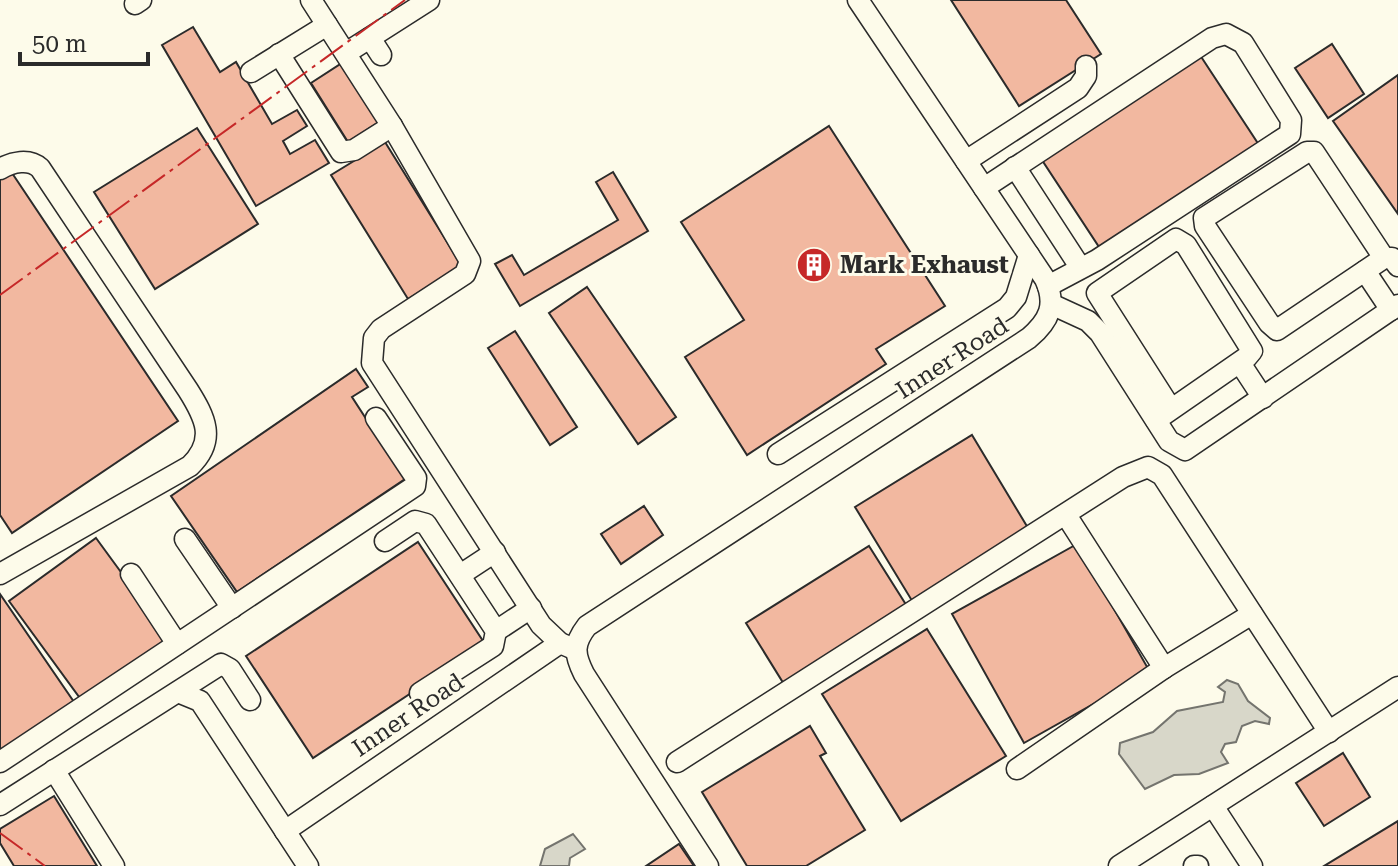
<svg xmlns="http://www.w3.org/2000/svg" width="1398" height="866" font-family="'Roboto Serif',serif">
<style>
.water{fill:#d8d7c9;stroke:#74746e;stroke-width:2}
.building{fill:#f2b8a0;stroke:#2b2b2b;stroke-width:2}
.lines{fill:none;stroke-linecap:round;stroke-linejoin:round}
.minor-casing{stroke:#2b2b2b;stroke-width:23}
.minor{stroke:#fdfbea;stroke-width:20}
.power{stroke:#c62828;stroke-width:2;stroke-dasharray:28 6 4 6;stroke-linecap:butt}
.labels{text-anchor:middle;stroke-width:6;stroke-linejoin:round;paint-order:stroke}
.poi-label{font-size:24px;font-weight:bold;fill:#2b2b2b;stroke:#fdfbea;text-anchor:start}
.street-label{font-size:24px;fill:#2b2b2b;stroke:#fdfbea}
</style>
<rect width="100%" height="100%" fill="#fdfbea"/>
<g class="water">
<path d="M1227 680 1238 684 1248 701 1270 718 1269 724 1255 721 1242 726 1236 742 1225 744 1221 752 1228 763 1199 774 1174 775 1145 789 1119 754 1120 743 1153 732 1177 711 1223 702 1225 692 1218 687Z"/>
<path d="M573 834 585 849 570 858 569 866H540L545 849Z"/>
</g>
<g class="building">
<path d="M951 0H1066L1101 54 1019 106Z"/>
<path d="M193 27 220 72 236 62 272 124 297 110 307 126 283 141 290 154 315 140 329 163 256 206 162 45Z"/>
<path d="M1332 44 1364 94 1328 118 1295 68Z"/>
<path d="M1196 49 1261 148 1103 253 1038 154Z"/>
<path d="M342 63 379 122 348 142 311 83Z"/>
<path d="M1398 75V214L1333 121Z"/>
<path d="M829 126 945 306 876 349 886 364 747 455 685 357 744 320 681 222Z"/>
<path d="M197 128 258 224 155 289 94 192Z"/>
<path d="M385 142 462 266 408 299 331 175Z"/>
<path d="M8 167 178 421 12 533 0 515V173Z"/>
<path d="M613 172 648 231 520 306 495 264 512 255 524 275 618 220 596 182Z"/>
<path d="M587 287 676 417 638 444 549 313Z"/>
<path d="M515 331 577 427 550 445 488 348Z"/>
<path d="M356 369 368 387 352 397 405 479 237 592 171 496Z"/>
<path d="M972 435 1031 533 914 604 855 507Z"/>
<path d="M644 506 663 535 621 564 601 534Z"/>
<path d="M96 538 172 642 85 705 9 601Z"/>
<path d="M418 542 485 644 313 758 246 656Z"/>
<path d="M1077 544 1150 672 1024 743 952 614Z"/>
<path d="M869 546 910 611 787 689 746 623Z"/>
<path d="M0 594 74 702 0 753Z"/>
<path d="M927 629 1006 756 901 821 822 694Z"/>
<path d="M810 726 826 753 820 756 865 830 806 866H747L702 792Z"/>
<path d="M1343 753 1370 797 1324 826 1296 783Z"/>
<path d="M54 796 97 866H14L0 843V829Z"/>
<path d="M1398 821V866H1324Z"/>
<path d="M679 844 694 866H646Z"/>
</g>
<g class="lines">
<g class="minor-casing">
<g id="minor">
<path d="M311 0 392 126 470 261 465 274 381 329 374 338 372 363 541 625 560 643 574 649"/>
<path d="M135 4 141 0"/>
<path d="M370 38 381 55"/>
<path d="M346 53 429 0"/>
<path d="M279 54 341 152 354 150 392 126"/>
<path d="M251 72 327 25"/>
<path d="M966 161 1078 88 1086 76V66"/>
<path d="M1015 167 1080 267"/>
<path d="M0 169C12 162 29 158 40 168L188 390C205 417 217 440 190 466L0 574"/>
<path d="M984 188 1212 38 1226 34 1243 43 1291 120 1290 134 1097 260 1048 286"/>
<path d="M1384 258 1277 330 1269 323 1205 226 1204 218 1307 152H1314L1384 258H1392L1398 266"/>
<path d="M1365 271 1391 310"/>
<path d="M1051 304 1088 321 1100 333 1169 441 1185 450 1398 305"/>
<path d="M1240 363 1263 398"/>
<path d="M1156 420 1247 357 1252 351 1186 245 1176 239 1097 293 1171 409"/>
<path d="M778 454 1007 308 1016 297 1029 255"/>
<path d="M1066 515 1164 668"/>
<path d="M185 539 232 608"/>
<path d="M385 541 415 521 426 524 496 631 493 646 420 693"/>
<path d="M131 574 177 644"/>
<path d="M460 575 495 552"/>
<path d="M496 631 531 608"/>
<path d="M178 692 200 701 308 866"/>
<path d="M0 762 415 486 416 478 376 418"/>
<path d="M677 762 1123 477 1148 467 1162 475 1329 732"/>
<path d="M1017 769 1164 668 1252 614"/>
<path d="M54 770 114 866"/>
<path d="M0 805 221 664 230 669 250 700"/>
<path d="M1213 806 1252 866"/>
<path d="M285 831 560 643"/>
<path d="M708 866 584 674C574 654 573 644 587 626L1029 338C1049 321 1057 305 1045 279L858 0"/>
<path d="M1119 866 1398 687"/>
<path d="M1194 866H1198"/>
</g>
</g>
<use href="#minor" class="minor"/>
<g class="power">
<path d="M0 295 405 0"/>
<path d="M0 833 45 866"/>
</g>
</g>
<defs>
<g id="building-disc" transform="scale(1.8)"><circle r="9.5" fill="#c62828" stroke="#fdfbea"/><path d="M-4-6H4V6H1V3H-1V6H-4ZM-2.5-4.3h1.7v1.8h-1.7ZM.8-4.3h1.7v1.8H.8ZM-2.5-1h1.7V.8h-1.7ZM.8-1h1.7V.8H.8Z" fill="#fff"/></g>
</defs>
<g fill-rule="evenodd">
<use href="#building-disc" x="814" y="265"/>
</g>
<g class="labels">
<g class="poi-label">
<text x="840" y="273">Mark Exhaust</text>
</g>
<g class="street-label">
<text transform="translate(952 358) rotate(-33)" y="8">Inner Road</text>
<text transform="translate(408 715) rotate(-34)" y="8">Inner Road</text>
</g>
</g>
<path d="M20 52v12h128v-12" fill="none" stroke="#2b2b2b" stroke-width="4"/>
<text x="32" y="52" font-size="24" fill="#2b2b2b" stroke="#fdfbea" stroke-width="6" paint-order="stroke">50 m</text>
</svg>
